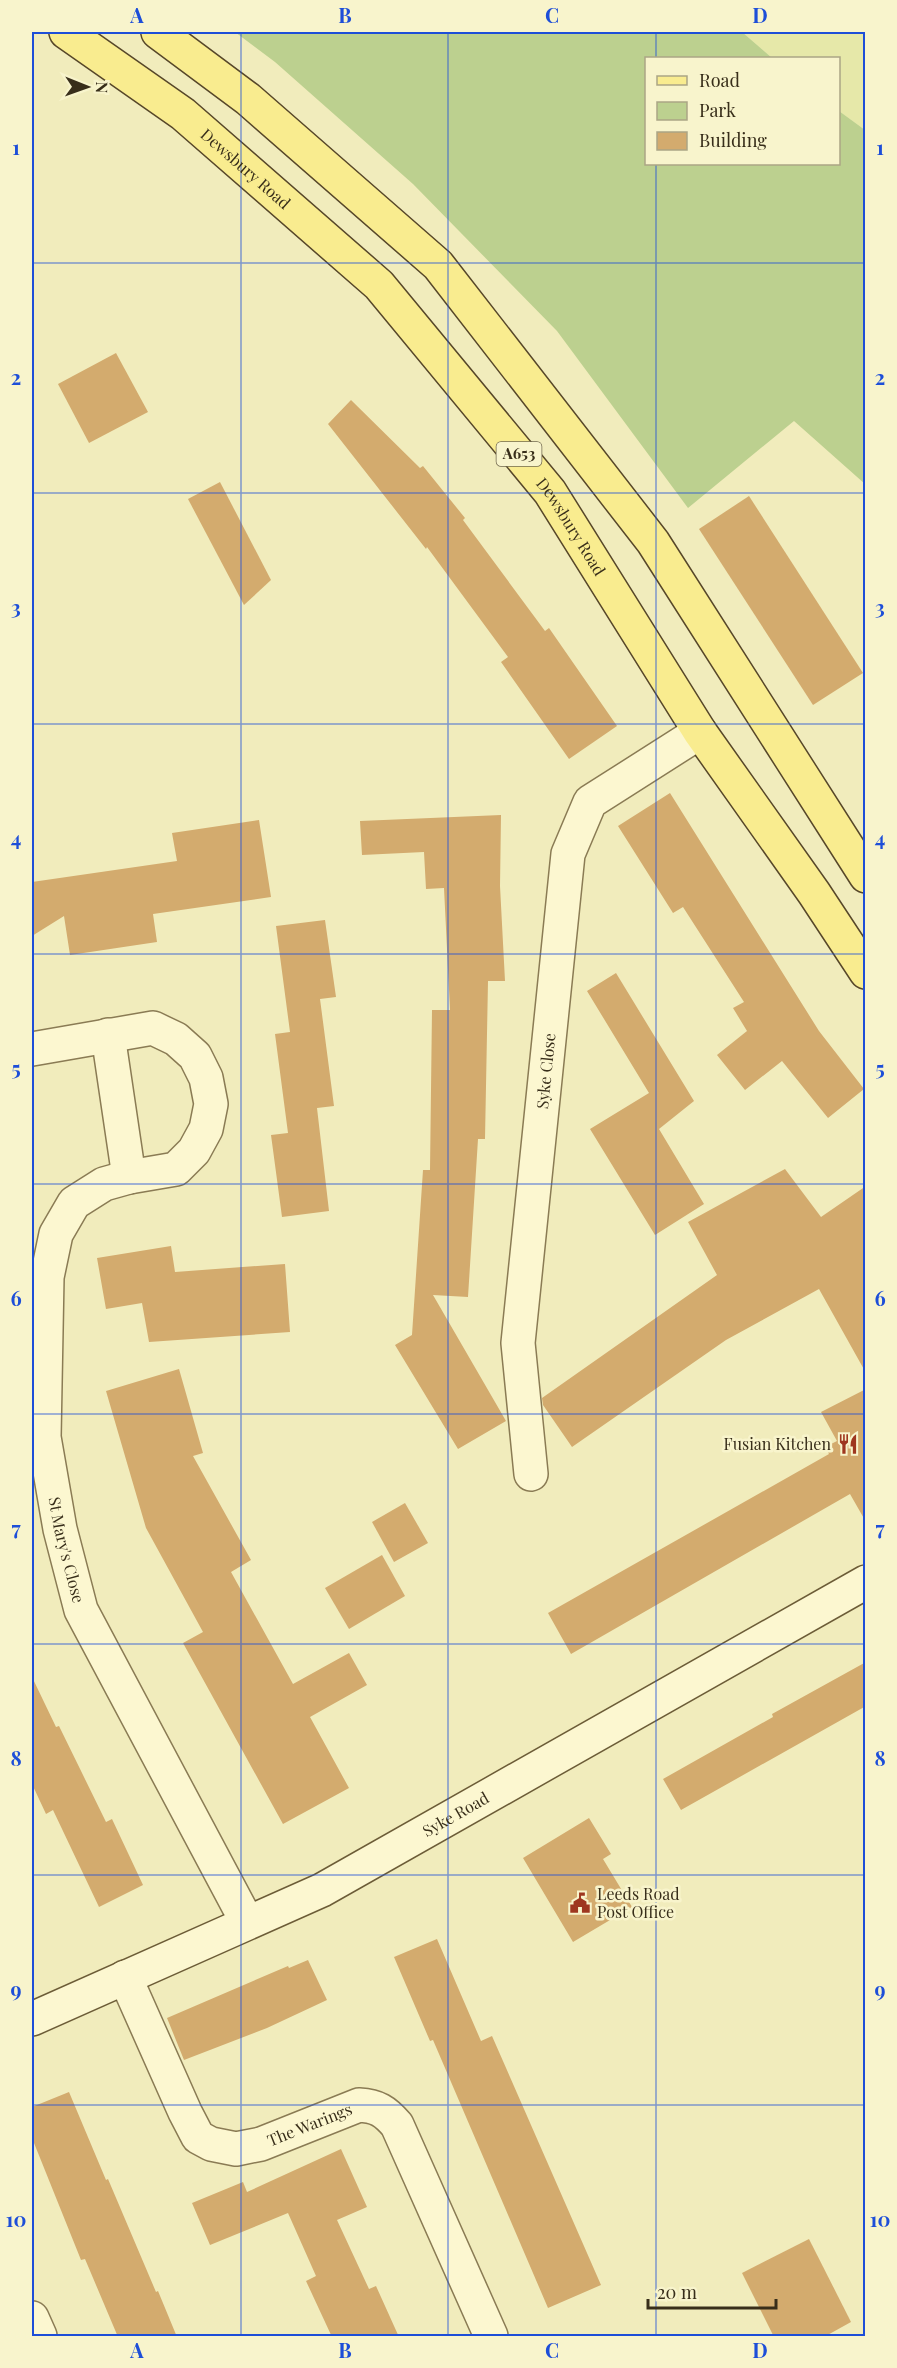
<svg xmlns="http://www.w3.org/2000/svg" width="897" height="2368" font-family="'Playfair Display',serif">
<style>
.farmland{fill:#e6e8a9}
.green{fill:#bcd08f}
.building{fill:#d3ab6e}
.lines{fill:none;stroke-linecap:round;stroke-linejoin:round}
.street-casing{stroke:#8a7b54;stroke-width:36}
.secondary-casing{stroke:#6c5c37;stroke-width:36}
.primary-casing{stroke:#574729;stroke-width:36}
.street{stroke:#fcf7d0;stroke-width:33}
.secondary{stroke:#fcf7d0;stroke-width:33}
.primary{stroke:#f9ec8f;stroke-width:33}
.grid{fill:none;stroke:#1d4ed8;stroke-width:1.5;stroke-opacity:0.55}
.labels{text-anchor:middle;stroke-width:5;stroke-linejoin:round;paint-order:stroke}
.shield{fill:#f8f4cc;stroke:#72694f;stroke-width:1.5}
.shield-label{font-size:15px;font-weight:bold;fill:#382e1a}
.street-label{font-size:16px;fill:#382e1a;stroke:#f8f4cc}
.poi-label{font-size:16px;fill:#382e1a;stroke:#f8f4cc;text-anchor:end}
.neatline{fill:none;stroke:#1d4ed8;stroke-width:2}
.grid-label{font-size:20px;text-anchor:middle;font-weight:bold;fill:#1d4ed8}
</style>
<rect width="100%" height="100%" fill="#f1ecbc"/>
<path class="farmland" d="M742 32H865V130L839 111 838 58H772Z"/>
<path class="green" d="M235 32H742L772 58H646V164H838L839 111 865 130V484L794 421 688 508 557 331 413 184 275 62Z"/>
<g class="building">
<path d="M116 353 148 412 89 443 58 384Z"/>
<path d="M351 400 420 468 423 466 465 518 463 520 545 631 549 628 617 726 569 759 501 662 508 657 427 547 426 549 328 424Z"/>
<path d="M220 482 271 580 244 605 188 499Z"/>
<path d="M749 496 863 673 813 705 699 529Z"/>
<path d="M670 793 819 1031 864 1089 828 1118 782 1061 745 1090 717 1055 747 1031 733 1008 744 1002 683 907 673 913 618 826Z"/>
<path d="M501 815 500 886 505 981H488L485 1139H478L468 1297 433 1295 506 1421 458 1449 395 1345 412 1335 423 1170H430L432 1010H450L444 888 426 889 424 852 362 855 360 821Z"/>
<path d="M259 820 271 897 153 914 157 942 70 955 64 916 32 936V882L177 861 172 833Z"/>
<path d="M325 920 336 997 320 999 334 1106 317 1108 329 1211 282 1217 271 1135 288 1133 275 1034 290 1032 276 926Z"/>
<path d="M616 973 694 1101 659 1129 704 1204 655 1235 590 1129 649 1093 587 991Z"/>
<path d="M785 1169 821 1217 866 1186V1373L819 1289 726 1340 572 1447 543 1405 542 1398 717 1275 688 1222Z"/>
<path d="M171 1246 175 1272 285 1264 290 1332 149 1342 142 1303 106 1309 97 1258Z"/>
<path d="M179 1369 203 1453 193 1456 251 1560 231 1572 293 1684 349 1653 367 1685 310 1717 349 1788 283 1824 183 1643 203 1632 146 1528 106 1391Z"/>
<path d="M866 1389V1522L850 1494 571 1654 548 1613 829 1454 825 1447 837 1441 821 1412Z"/>
<path d="M405 1503 428 1543 394 1562 372 1522Z"/>
<path d="M382 1555 405 1596 349 1629 325 1588Z"/>
<path d="M866 1662V1706L681 1810 663 1779 773 1717 772 1714Z"/>
<path d="M32 1677 56 1727 59 1726 106 1822 112 1819 143 1885 99 1907 53 1810 46 1814 32 1784Z"/>
<path d="M589 1818 611 1854 603 1859 632 1907 573 1942 523 1858Z"/>
<path d="M437 1939 481 2041 492 2036 601 2285 548 2308 433 2040 430 2041 394 1957Z"/>
<path d="M308 1960 327 2000 267 2028 184 2060 167 2018 288 1966 289 1968Z"/>
<path d="M69 2092 106 2180 108 2179 156 2292 158 2291 177 2337H118L85 2259 81 2260 32 2138V2107Z"/>
<path d="M341 2149 367 2207 337 2220 369 2289 376 2286 399 2337H332L306 2281 316 2276 288 2213 210 2245 192 2203 243 2182 247 2192Z"/>
<path d="M809 2239 851 2322 824 2337H774L742 2273Z"/>
</g>
<g class="lines">
<g class="street-casing">
<g id="street">
<path d="M108 1035 129 1177"/>
<path id="s1" d="M32 1049 153 1028 176 1039 195 1056 206 1078 211 1104 206 1129 194 1151 176 1169 129 1177 104 1184 74 1203 56 1234 47 1277 44 1437 60 1529 81 1610 247 1922"/>
<path id="s2" d="M531 1474 518 1343 568 854 590 802 700 732"/>
<path id="s3" d="M125 1977 185 2112 198 2137 211 2144 236 2149 261 2144 359 2105C377 2106 385 2111 397 2125L491 2336"/>
<path d="M32 2318 40 2336"/>
</g>
</g>
<g class="secondary-casing">
<g id="secondary">
<path id="s4" d="M32 2019 322 1890 866 1582"/>
</g>
</g>
<g class="primary-casing">
<g id="primary">
<path id="s5" d="M66 32 183 114 379 285 550 492 700 732 814 893 866 972"/>
<path d="M158 32 248 99 438 265 653 542 866 876"/>
</g>
</g>
<use href="#street" class="street"/>
<use href="#secondary" class="secondary"/>
<use href="#primary" class="primary"/>
</g>
<path class="grid" d="M241 32V2336M448 32V2336M656 32V58M656 164V2336M32 263H866M32 493H866M32 724H866M32 954H866M32 1184H866M32 1414H866M32 1644H866M32 1875H866M32 2105H866"/>
<defs>
<g id="restaurant-bare" transform="scale(1.62)"><path d="M-5-6h1v4h1v-4h1v4h1v-4h1v5L-1.5 .5V6h-2V.5L-5-1ZM5-6V6H3V1.5H1.5Q1.5-4 5-6Z" fill="#9e361f" stroke="#f8f4cc" stroke-width="2.5" paint-order="stroke"/></g>
<g id="civic-bare" transform="scale(1.62)"><path d="M-.6-6.5H3V-4.5H.6V-3L4-1V1h2V6H-6V1h2V-1L-.6-3ZM-1.2 2.5V6h2.4V2.5Z" fill="#9e361f" stroke="#f8f4cc" stroke-width="2.5" paint-order="stroke"/></g>
</defs>
<g fill-rule="evenodd">
<use href="#restaurant-bare" x="848" y="1444"/>
<use href="#civic-bare" x="580" y="1903"/>
</g>
<g class="labels">
<rect class="shield" x="496.5" y="442" width="45" height="24" rx="4.5"/>
<g class="shield-label">
<text x="519" y="459">A653</text>
</g>
<g class="street-label">
<text dy="6" stroke="none"><textPath href="#s5" startOffset="226">Dewsbury Road</textPath></text>
<text dy="6" stroke="none"><textPath href="#s5" startOffset="712">Dewsbury Road</textPath></text>
<text dy="6" stroke="none"><textPath href="#s2" startOffset="405">Syke Close</textPath></text>
<text dy="6" stroke="none"><textPath href="#s1" startOffset="765">St Mary's Close</textPath></text>
<text dy="6" stroke="none"><textPath href="#s4" startOffset="471">Syke Road</textPath></text>
<text dy="6" stroke="none"><textPath href="#s3" startOffset="294">The Warings</textPath></text>
</g>
<g class="poi-label">
<text x="831" y="1450">Fusian Kitchen</text>
<text x="597" y="1900" text-anchor="start">Leeds Road<tspan x="597" dy="18">Post Office</tspan></text>
</g>
</g>
<rect width="897" height="2368" fill="none" stroke="#f8f4cc" stroke-width="66"/>
<rect x="645" y="57" width="195" height="108" fill="#f8f4cc" stroke="#aba585" stroke-width="1.5"/>
<rect x="657" y="76" width="30" height="9" fill="#f9ec8f" stroke="#aba585" stroke-width="1.5"/>
<text x="699" y="87" font-size="18" fill="#382e1a">Road</text>
<rect x="657" y="102" width="30" height="18" fill="#bcd08f" stroke="#aba585" stroke-width="1.5"/>
<text x="699" y="117" font-size="18" fill="#382e1a">Park</text>
<rect x="657" y="132" width="30" height="18" fill="#d3ab6e" stroke="#aba585" stroke-width="1.5"/>
<text x="699" y="147" font-size="18" fill="#382e1a">Building</text>
<g transform="translate(87 87) rotate(91)" stroke="#f8f4cc" stroke-width="4.5" paint-order="stroke">
<path d="M0-4.5L10 22L0 15L-10 22Z" fill="#382e1a"/>
<text y="-9" font-size="16" font-weight="bold" text-anchor="middle" fill="#382e1a">N</text>
</g>
<path d="M648 2299v9h128v-9" fill="none" stroke="#382e1a" stroke-width="3"/>
<text x="657" y="2299" font-size="18" fill="#382e1a" stroke="#f8f4cc" stroke-width="4.5" paint-order="stroke">20 m</text>
<rect x="33" y="33" width="831" height="2302" class="neatline"/>
<g class="grid-label">
<text x="137" y="23">A</text>
<text x="345" y="23">B</text>
<text x="552" y="23">C</text>
<text x="760" y="23">D</text>
<text x="16" y="155">1</text>
<text x="880" y="155">1</text>
<text x="16" y="385">2</text>
<text x="880" y="385">2</text>
<text x="16" y="615">3</text>
<text x="880" y="615">3</text>
<text x="16" y="846">4</text>
<text x="880" y="846">4</text>
<text x="16" y="1076">5</text>
<text x="880" y="1076">5</text>
<text x="16" y="1306">6</text>
<text x="880" y="1306">6</text>
<text x="16" y="1536">7</text>
<text x="880" y="1536">7</text>
<text x="16" y="1766">8</text>
<text x="880" y="1766">8</text>
<text x="16" y="1997">9</text>
<text x="880" y="1997">9</text>
<text x="16" y="2227">10</text>
<text x="880" y="2227">10</text>
<text x="137" y="2358">A</text>
<text x="345" y="2358">B</text>
<text x="552" y="2358">C</text>
<text x="760" y="2358">D</text>
</g>
</svg>
